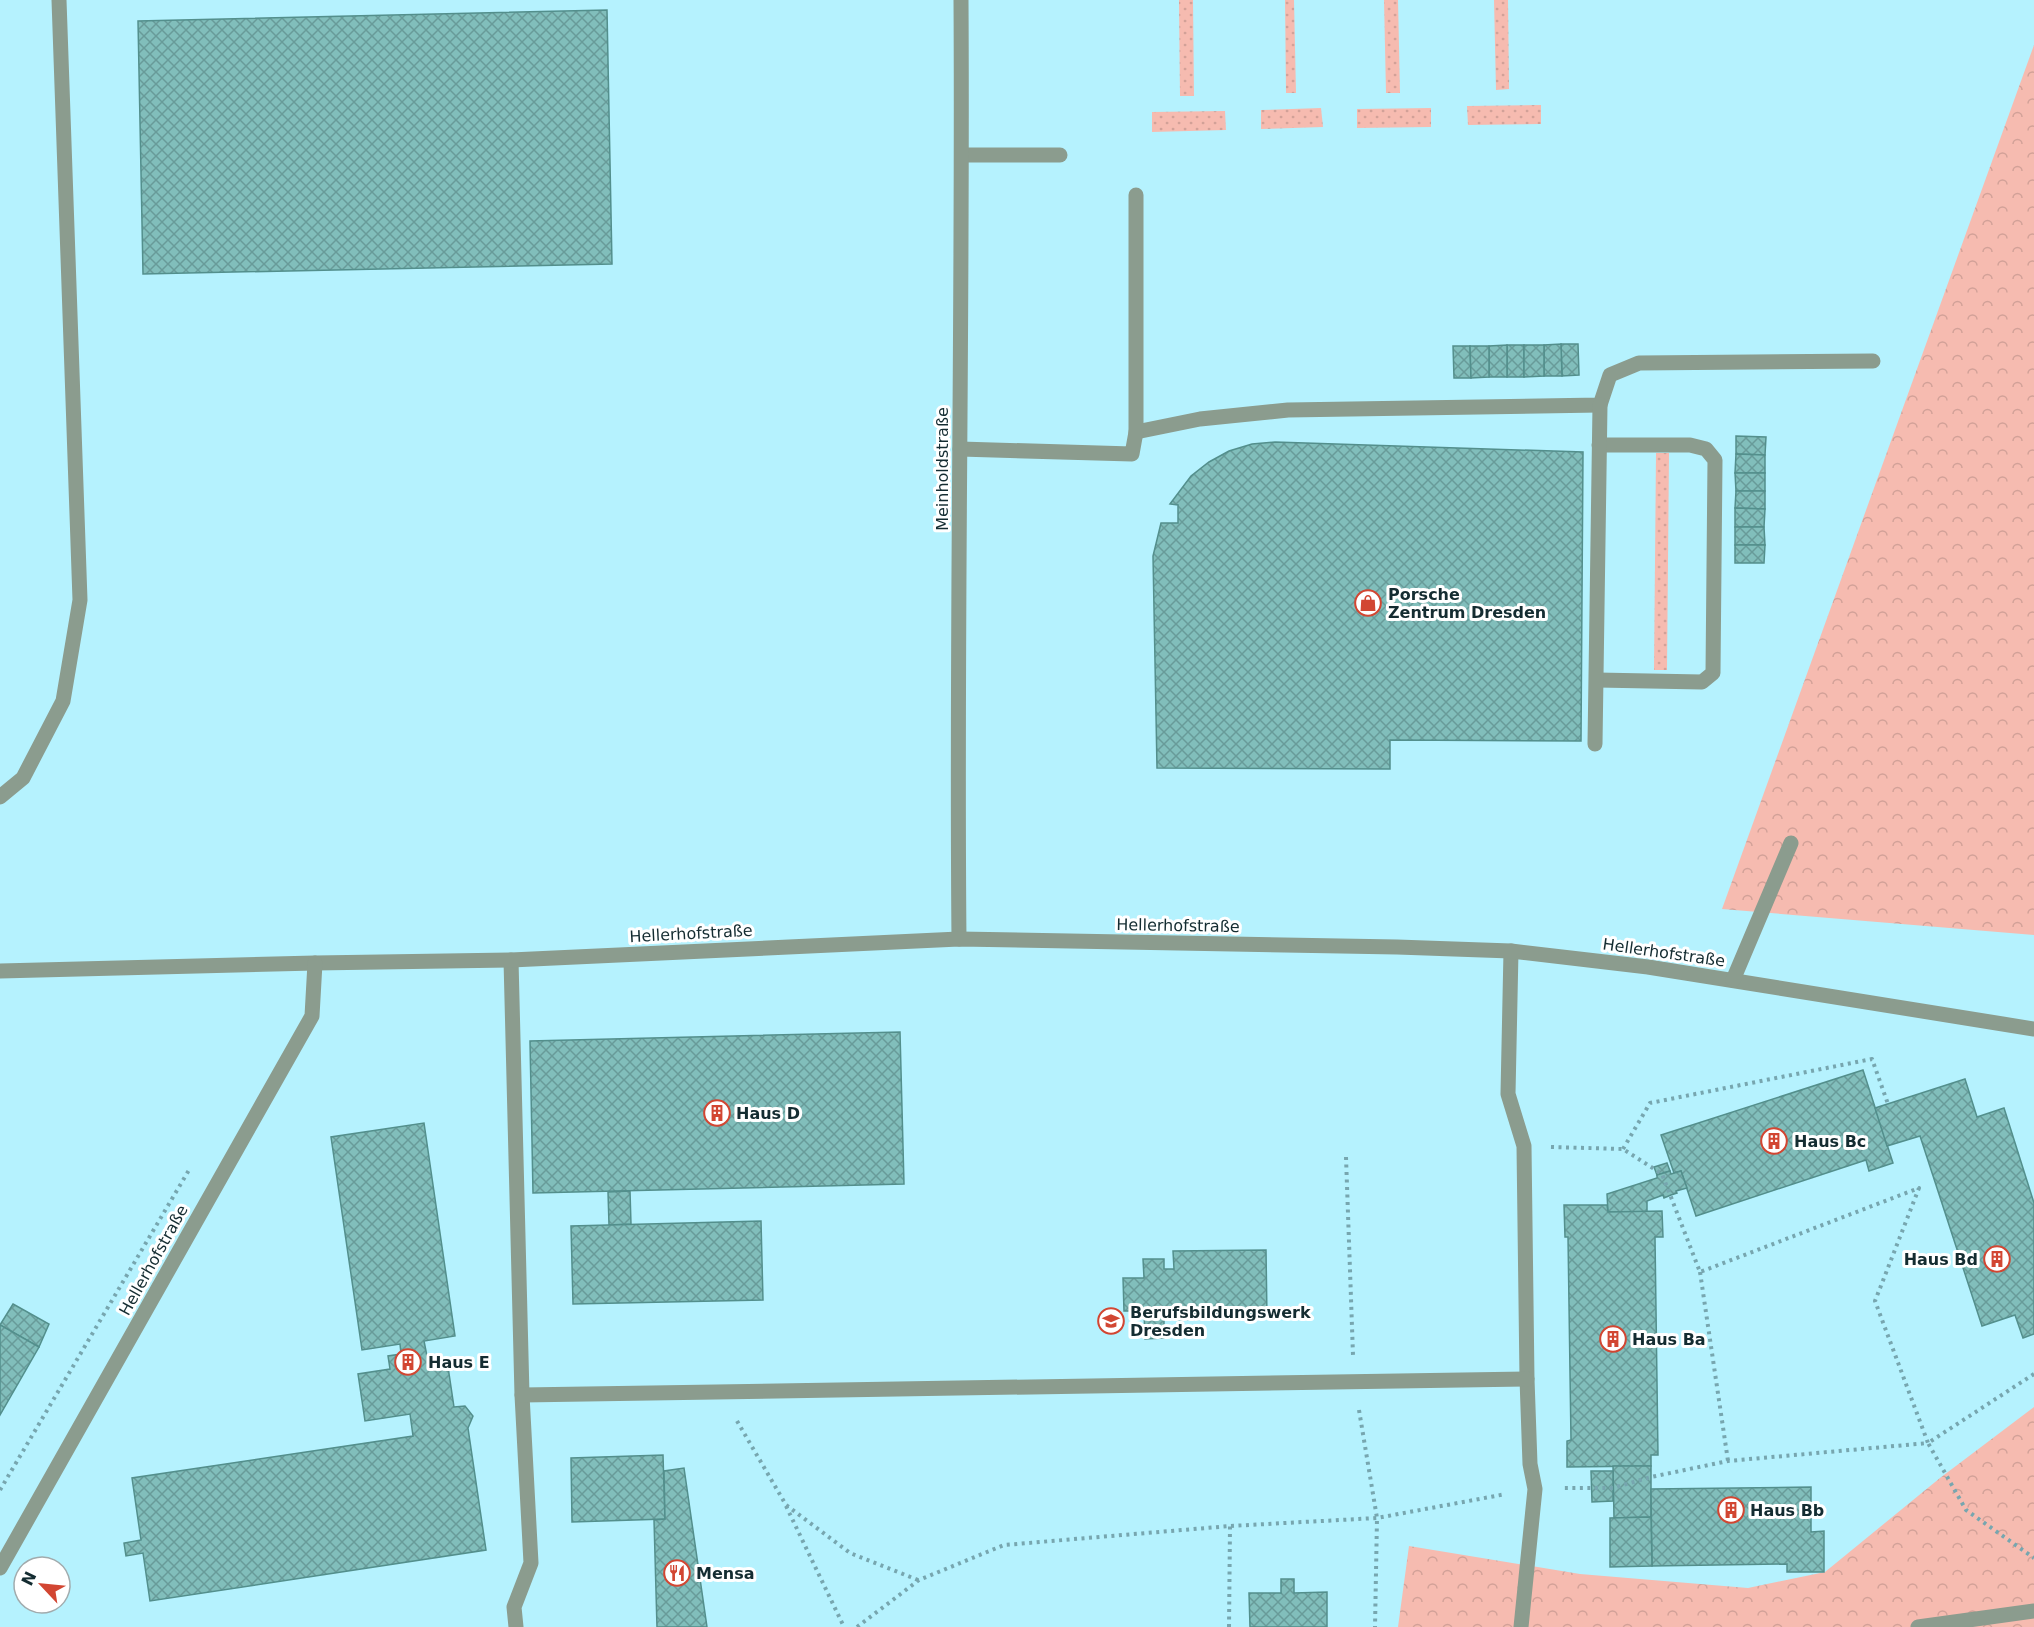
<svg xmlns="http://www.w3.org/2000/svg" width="2034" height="1627" font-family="'DejaVu Sans',sans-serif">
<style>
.grass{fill:url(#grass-dots)}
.forest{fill:url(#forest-crowns)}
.building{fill:url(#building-cross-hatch);stroke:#538f8c;stroke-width:1.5}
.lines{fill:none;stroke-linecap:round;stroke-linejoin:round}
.path{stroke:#77a6af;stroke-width:4;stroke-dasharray:3 4.5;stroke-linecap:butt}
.minor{stroke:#8b9c8e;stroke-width:15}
.labels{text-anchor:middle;stroke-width:6;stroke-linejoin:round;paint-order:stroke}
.street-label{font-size:16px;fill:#142c31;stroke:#fff}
.poi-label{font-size:16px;font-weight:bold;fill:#142c31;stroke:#fff;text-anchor:start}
</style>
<defs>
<pattern id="grass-dots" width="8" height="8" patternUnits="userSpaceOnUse" patternTransform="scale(1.5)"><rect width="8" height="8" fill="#f6bbb0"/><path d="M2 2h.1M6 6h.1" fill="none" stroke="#d2a198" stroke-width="1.8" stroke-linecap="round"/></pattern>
<pattern id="forest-crowns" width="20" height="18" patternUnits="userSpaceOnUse" patternTransform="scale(1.5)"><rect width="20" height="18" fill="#f6bbb0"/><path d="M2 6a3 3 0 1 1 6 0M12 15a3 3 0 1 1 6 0" fill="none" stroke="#d2a198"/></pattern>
<pattern id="building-cross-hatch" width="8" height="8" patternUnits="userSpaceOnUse" patternTransform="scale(1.5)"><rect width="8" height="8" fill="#81bebb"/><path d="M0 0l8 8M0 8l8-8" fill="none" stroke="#689b99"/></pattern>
</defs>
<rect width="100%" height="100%" fill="#b5f2fe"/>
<g class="grass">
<path d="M1179 0H1193L1194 96H1180Z"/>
<path d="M1285 0H1294L1296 93H1286Z"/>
<path d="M1384 0H1398L1400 93H1386Z"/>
<path d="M1494 0H1508L1509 89 1496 90Z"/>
<path d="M1541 105V124L1468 125 1467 106Z"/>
<path d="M1321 108 1323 127 1261 129V110Z"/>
<path d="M1431 108V127L1357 128V109Z"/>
<path d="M1225 111 1226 130 1152 132V112Z"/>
<path d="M1656 453H1669L1667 670H1654Z"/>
</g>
<g class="forest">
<path d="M2034 45V935L1722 909Z"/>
<path d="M2034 1407V1627H1398L1409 1546 1580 1574 1748 1588 1825 1572 1940 1478Z"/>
</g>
<g class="building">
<path d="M607 10 612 264 143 274 138 21Z"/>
<path d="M1561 344H1578L1579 375 1562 376Z"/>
<path d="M1561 344 1562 376H1544V345Z"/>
<rect x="1507" y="345" width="17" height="32"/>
<path d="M1507 345V377H1489V346Z"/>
<path d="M1524 345H1544V376L1524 377Z"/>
<path d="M1453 346H1470L1471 378H1454Z"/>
<path d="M1470 346H1489V377L1471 378Z"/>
<path d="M1736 436 1766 437 1765 455 1736 454Z"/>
<path d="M1275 442 1583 452 1581 741 1390 740V769L1157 768 1153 556 1161 523H1178V505L1170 504 1191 476 1209 462 1229 451 1252 444Z"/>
<path d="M1736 454 1765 455V473H1735Z"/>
<path d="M1735 473H1765V491H1736Z"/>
<path d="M1736 491H1765V509L1735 508Z"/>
<path d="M1735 508 1765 509 1764 527H1735Z"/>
<path d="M1735 527H1764L1765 545H1735Z"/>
<path d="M1735 545H1765L1764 563H1735Z"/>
<path d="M900 1032 904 1184 533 1193 530 1041Z"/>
<path d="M1863 1070 1893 1163 1869 1171 1866 1160 1696 1216 1681 1171 1674 1173 1661 1135Z"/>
<path d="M1965 1079 1977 1117 2004 1108 2034 1203V1334L2023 1338 2015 1315 1982 1326 1920 1136 1887 1146 1875 1108Z"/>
<path d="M424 1123 455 1336 424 1341 426 1351 428 1363 447 1360 454 1407 465 1406 473 1416 468 1428 486 1550 150 1601 143 1553 126 1556 124 1543 141 1540 132 1478 413 1436 410 1414 365 1421 358 1374 390 1369 388 1356 401 1354 400 1344 362 1350 331 1137Z"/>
<path d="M1667 1163 1670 1171 1657 1175 1654 1167Z"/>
<path d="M1670 1171 1671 1174 1681 1171 1687 1188 1676 1191 1677 1193 1671 1195 1664 1198 1663 1195 1647 1201V1212H1608L1607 1194 1657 1178V1175Z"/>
<path d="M630 1191 631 1224 609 1225 608 1192Z"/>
<path d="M1564 1205H1607L1608 1212 1662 1211 1663 1237H1655L1658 1455H1651V1466L1567 1467V1441L1571 1440 1568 1237H1565Z"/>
<path d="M761 1221 763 1300 573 1304 571 1226Z"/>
<path d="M1266 1250 1267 1318 1164 1320V1338L1145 1339 1144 1311H1124L1123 1278H1144L1143 1259H1164V1269H1174L1173 1251Z"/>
<path d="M13 1304 49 1324 39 1347 0 1325Z"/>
<path d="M0 1325 39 1347 0 1415Z"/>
<path d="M663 1455 665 1519 572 1522 571 1458Z"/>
<path d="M1613 1466H1651V1517L1614 1518Z"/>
<path d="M684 1468 707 1627H657L654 1520 665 1519 664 1471Z"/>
<path d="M1591 1471H1613V1501L1592 1502Z"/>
<path d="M1811 1487V1532L1824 1531V1572H1787V1564L1652 1566 1651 1489Z"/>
<path d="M1651 1517 1652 1566 1610 1567V1518Z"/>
<path d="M1281 1579H1294V1593L1327 1592V1627H1250L1249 1593H1281Z"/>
</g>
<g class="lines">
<g class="path">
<path d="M1551 1147 1623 1149 1662 1174 1700 1272 1919 1188 1875 1301 1928 1443 1728 1461 1651 1477 1613 1488H1564"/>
<path d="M1623 1149 1650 1103 1872 1059 1888 1104"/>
<path d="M1346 1157 1353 1355"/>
<path d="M1700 1272 1728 1461"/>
<path d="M2034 1374 1928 1443 1966 1510 2034 1558"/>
<path d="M1359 1410 1377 1518 1375 1627"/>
<path d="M737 1421 786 1505 850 1553 918 1580"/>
<path d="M0 1490 189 1170"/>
<path d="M786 1506 844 1627"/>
<path d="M857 1627 919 1580 1004 1545 1230 1526 1377 1518 1506 1494"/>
<path d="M1229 1627 1230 1526"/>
</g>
<g class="minor">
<path d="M962 155H1060"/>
<path d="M1136 432 1200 419 1288 410 1600 405 1610 375 1639 363 1873 361"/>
<path d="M960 449 1132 454 1136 432V195"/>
<path d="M1597 680 1702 682 1713 673 1715 460 1706 449 1690 445H1599"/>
<path d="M1595 744 1600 405"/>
<path d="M0 797 23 778 63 701 80 600 59 0"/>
<path d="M959 939C956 626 963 313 961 0"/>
<path d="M1511 951 1508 1094 1524 1146 1527 1379 1530 1464 1535 1489 1521 1627"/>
<path d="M511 960 522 1395 531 1563 514 1607 516 1627"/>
<path d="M0 971 315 963 511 960 959 939 1397 947 1511 951 1648 967 2034 1029"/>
<path d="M1733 980 1791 843"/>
<path d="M522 1395 1527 1379"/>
<path d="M0 1568 312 1016 315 963"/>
<path d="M1918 1627 2034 1611"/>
</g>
</g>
<defs>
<g id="shop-ring" transform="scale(1.35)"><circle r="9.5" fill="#fff" stroke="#d24632" stroke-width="1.5"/><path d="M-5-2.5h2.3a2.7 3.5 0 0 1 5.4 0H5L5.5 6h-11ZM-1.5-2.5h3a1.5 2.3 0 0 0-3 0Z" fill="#d24632"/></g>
<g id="building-ring" transform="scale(1.35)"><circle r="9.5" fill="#fff" stroke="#d24632" stroke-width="1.5"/><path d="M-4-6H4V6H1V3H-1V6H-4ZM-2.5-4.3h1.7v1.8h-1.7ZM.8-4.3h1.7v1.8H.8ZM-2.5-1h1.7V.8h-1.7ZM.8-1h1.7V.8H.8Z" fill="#d24632"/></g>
<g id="school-ring" transform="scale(1.35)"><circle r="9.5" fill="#fff" stroke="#d24632" stroke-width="1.5"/><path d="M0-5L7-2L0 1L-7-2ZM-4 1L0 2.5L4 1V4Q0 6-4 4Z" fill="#d24632"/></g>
<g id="restaurant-ring" transform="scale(1.35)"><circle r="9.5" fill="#fff" stroke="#d24632" stroke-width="1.5"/><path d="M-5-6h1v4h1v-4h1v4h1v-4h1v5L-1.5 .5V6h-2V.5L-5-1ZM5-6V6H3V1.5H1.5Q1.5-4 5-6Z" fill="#d24632"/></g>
</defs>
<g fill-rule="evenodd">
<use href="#shop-ring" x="1368" y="603"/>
<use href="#building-ring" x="717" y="1113"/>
<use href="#building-ring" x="1774" y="1141"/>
<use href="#building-ring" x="1997" y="1259"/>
<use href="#school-ring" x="1111" y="1321"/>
<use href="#building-ring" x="1613" y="1339"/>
<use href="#building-ring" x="408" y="1362"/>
<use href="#building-ring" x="1731" y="1510"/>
<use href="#restaurant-ring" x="677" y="1573"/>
</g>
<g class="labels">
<g class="street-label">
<text transform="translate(942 469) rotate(-90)" y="6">Meinholdstraße</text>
<text transform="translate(1178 925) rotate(1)" y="6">Hellerhofstraße</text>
<text transform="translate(691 933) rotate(-3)" y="6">Hellerhofstraße</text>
<text transform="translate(1664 952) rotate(8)" y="6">Hellerhofstraße</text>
<text transform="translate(153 1260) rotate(-61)" y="6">Hellerhofstraße</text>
</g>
<g class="poi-label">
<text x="1388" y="600">Porsche<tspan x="1388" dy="18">Zentrum Dresden</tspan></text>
<text x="736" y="1119">Haus D</text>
<text x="1794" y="1147">Haus Bc</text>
<text x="1978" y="1265" text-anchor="end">Haus Bd</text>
<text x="1130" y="1318">Berufsbildungswerk<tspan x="1130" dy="18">Dresden</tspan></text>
<text x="1632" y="1345">Haus Ba</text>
<text x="428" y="1368">Haus E</text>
<text x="1750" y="1516">Haus Bb</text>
<text x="696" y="1579">Mensa</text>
</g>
</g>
<g transform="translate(42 1585) rotate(296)"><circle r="28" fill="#ffffff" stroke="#a1abad" stroke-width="1.5"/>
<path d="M0-4.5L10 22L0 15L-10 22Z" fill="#d24632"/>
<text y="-9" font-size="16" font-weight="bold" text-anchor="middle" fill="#142c31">N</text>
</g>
</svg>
